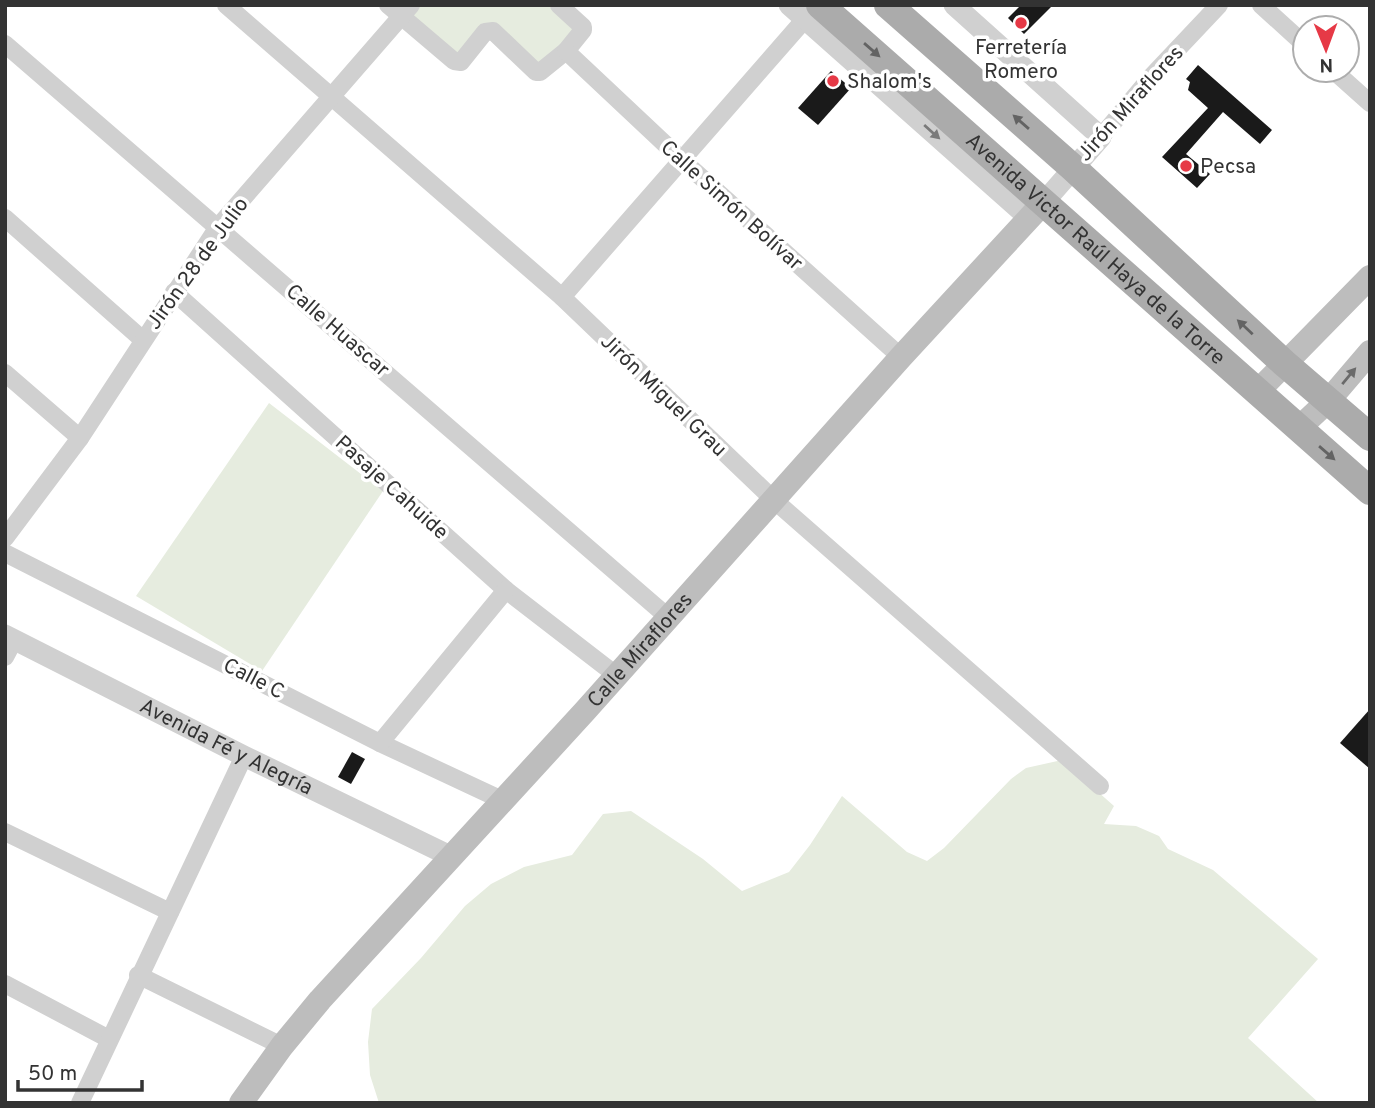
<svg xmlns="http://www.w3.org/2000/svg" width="1375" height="1108" font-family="Overpass,sans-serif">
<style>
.green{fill:#e6ecdf}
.building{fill:#1a1a1a}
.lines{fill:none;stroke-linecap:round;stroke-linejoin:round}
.minor{stroke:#d0d0d0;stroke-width:18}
.tertiary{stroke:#d0d0d0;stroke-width:21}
.secondary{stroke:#bdbdbd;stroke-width:24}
.primary{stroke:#ababab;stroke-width:28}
.oneway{fill:#636363}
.oneway2{fill:#7a7a7a}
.oneway3{fill:#6a6a6a}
.poi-dot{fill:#e63946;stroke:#fff;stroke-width:2.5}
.labels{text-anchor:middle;stroke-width:7;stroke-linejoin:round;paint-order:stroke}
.poi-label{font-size:21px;fill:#333;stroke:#fff;text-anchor:start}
.street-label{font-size:21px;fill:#333;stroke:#fff}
</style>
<rect width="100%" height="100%" fill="#fff"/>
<g class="green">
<path d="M397 5H549L577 30 542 68 490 24 457 56Z"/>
<path d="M269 403 383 491 262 671 136 596Z"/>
<path d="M1062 760 1114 806 1104 824 1136 826 1159 836 1168 849 1213 870 1318 959 1248 1038 1319 1103H379L370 1075 368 1042 372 1009 421 958 465 906 491 884 524 867 572 855 603 814 631 811 703 859 742 891 789 872 810 845 842 796 907 852 927 861 944 848 1011 779 1026 768Z"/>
</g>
<g class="building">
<path d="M1021 5H1053L1024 34 1008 18Z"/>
<path d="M1198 65 1272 130 1260 144 1223 112 1186 154 1210 174 1197 188 1162 157 1208 108 1188 90 1190 82 1186 79Z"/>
<path d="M831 71 851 88 818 125 798 108Z"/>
<path d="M1370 709V769L1340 743Z"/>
<path d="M352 752 365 759 351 784 338 777Z"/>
</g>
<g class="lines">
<g class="minor">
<path d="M226 5 562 297 775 501 1100 786"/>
<path d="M388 5 454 61 461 62 485 32 493 31 536 72H540L566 51 583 30V27L559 5"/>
<path d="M1261 5 1305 45"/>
<path d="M5 44 669 618"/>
<path d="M566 51 682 160 901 357"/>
<path d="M1333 70 1370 103"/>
<path d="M1101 137 1152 76 1219 5"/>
<path d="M5 218 143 340"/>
<path d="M174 292 506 590 616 675"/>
<path d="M562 297 805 19"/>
<path d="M5 373 80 438"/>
<path d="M5 538 80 438 218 227 411 5"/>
<path d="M5 553 380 743 504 801"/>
<path d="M5 657 14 640"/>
<path d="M380 743 506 590"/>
<path d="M5 832 170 912"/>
<path d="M138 975 282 1046"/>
<path d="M5 984 109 1039"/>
<path d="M80 1103 244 756"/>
</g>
<g class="tertiary">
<path d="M789 5 1029 218"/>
<path d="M954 5 1101 137 1044 202"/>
<path id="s1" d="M5 635 244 756 450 856"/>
</g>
<g class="secondary">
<path d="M1258 391 1370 277"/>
<path d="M1298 429 1329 400 1370 352"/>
<path id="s2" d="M241 1103 282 1046 320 1000 585 711 901 357 1044 202"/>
</g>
<g class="primary">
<path id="s3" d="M820 5 1370 491"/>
<path d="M888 5 1072 167 1284 363 1370 437"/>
</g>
</g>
<defs><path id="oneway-solid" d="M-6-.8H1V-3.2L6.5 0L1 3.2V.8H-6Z" transform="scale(1.75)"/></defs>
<g class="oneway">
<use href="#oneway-solid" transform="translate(872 50) rotate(41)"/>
<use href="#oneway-solid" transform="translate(1021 122) rotate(-139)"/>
<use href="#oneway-solid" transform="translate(1245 327) rotate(-137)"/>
<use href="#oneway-solid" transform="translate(1327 453) rotate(41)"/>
</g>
<use class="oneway2" href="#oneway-solid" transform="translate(932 132) rotate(42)"/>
<use class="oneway3" href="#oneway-solid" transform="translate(1349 376) rotate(-50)"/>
<g class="poi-dot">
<circle cx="1021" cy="23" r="7"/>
<circle cx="833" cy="81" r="7"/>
<circle cx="1186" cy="166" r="7"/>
</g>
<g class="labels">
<g class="poi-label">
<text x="1021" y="54" text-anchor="middle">Ferretería<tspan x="1021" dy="24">Romero</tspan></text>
<text x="847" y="88">Shalom's</text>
<text x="1200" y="173">Pecsa</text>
</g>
<g class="street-label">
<text transform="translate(1130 103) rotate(-48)" y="7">Jirón Miraflores</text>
<text transform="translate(732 205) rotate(42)" y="7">Calle Simón Bolívar</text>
<text dy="7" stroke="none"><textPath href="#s3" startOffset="368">Avenida Victor Raúl Haya de la Torre</textPath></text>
<text transform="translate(197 263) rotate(-54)" y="7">Jirón 28 de Julio</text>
<text transform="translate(338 330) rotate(41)" y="7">Calle Huascar</text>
<text transform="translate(664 395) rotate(44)" y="7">Jirón Miguel Grau</text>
<text transform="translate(392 487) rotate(42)" y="7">Pasaje Cahuide</text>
<text dy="7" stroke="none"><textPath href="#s2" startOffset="604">Calle Miraflores</textPath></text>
<text transform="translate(254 678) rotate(27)" y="7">Calle C</text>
<text dy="7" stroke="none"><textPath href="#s1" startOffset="248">Avenida Fé y Alegría</textPath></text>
</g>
</g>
<rect width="1375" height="1108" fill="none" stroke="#333333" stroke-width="14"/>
<g transform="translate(1326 49) rotate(179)"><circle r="33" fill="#ffffff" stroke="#adadad" stroke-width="2"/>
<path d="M0-5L12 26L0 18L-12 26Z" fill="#e63946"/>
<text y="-10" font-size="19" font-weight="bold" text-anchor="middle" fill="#333333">N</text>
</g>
<path d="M18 1080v10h124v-10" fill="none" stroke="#333333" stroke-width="3.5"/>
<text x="28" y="1080" font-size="21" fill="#333333" stroke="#ffffff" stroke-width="5" paint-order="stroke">50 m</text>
</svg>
